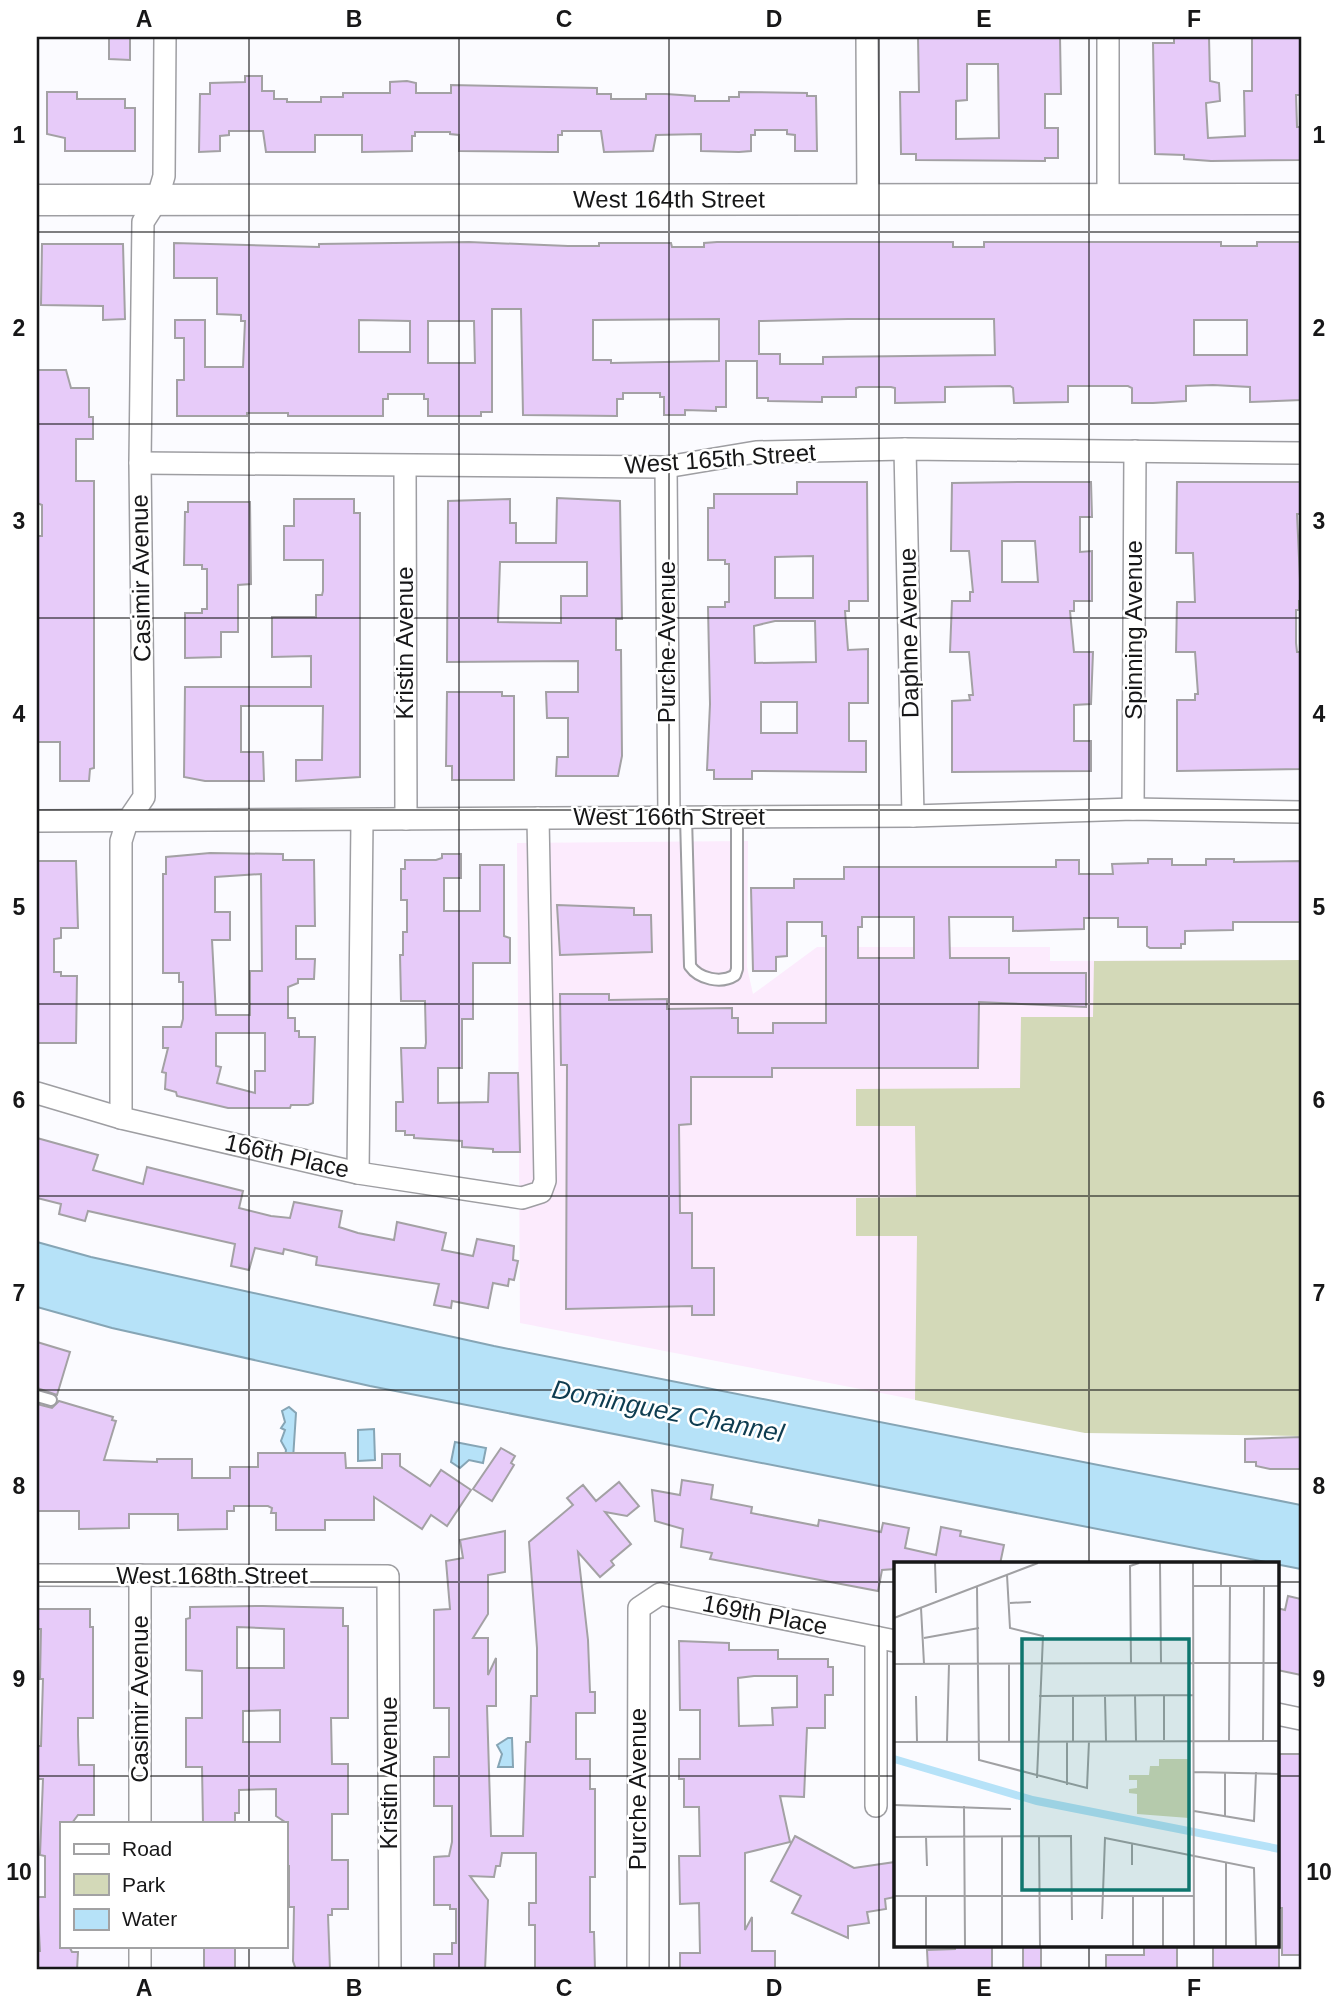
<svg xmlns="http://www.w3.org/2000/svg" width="1338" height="2007" font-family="Helvetica,sans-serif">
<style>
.education{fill:#fcebfd}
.green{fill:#d3d9b8}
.water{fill:#b6e2f8;stroke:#86a5b5;stroke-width:2}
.building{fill:#e7cbf9;stroke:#a3a1a4;stroke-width:2;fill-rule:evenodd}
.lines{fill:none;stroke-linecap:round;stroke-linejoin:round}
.lane-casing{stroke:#9e9ea2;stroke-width:14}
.street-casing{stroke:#9e9ea2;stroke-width:24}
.secondary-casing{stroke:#9e9ea2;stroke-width:33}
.lane{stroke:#fff;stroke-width:10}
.street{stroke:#fff;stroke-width:21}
.secondary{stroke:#fff;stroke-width:30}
.grid{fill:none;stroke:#171718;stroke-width:2;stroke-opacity:0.55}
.labels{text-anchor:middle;stroke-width:5;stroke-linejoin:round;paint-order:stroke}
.street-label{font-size:24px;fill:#171718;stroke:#fff}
.water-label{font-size:26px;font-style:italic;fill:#0e3c50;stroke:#fff}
.inset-road{fill:none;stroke:#a0a0a3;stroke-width:2}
.view{fill:#0f766e;fill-opacity:0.15;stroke:#0f766e;stroke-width:3.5}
.inset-edge{fill:none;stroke:#171718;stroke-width:3.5}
.neatline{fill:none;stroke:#171718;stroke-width:2.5}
.grid-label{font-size:23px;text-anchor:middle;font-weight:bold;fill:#171718}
</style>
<rect width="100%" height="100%" fill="#fbfbff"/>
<path class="education" d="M748 841 747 967 753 994 817 947H1050V961L1301 960 1082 1432 520 1323 517 843Z"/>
<path class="green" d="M1301 960V1436L1085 1433 915 1400 917 1236H856V1198L916 1197 915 1126H856V1089L1020 1088 1021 1017H1093L1094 961Z"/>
<g class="water">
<path d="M37 1242 91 1257 494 1346 1301 1505V1569L370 1386 112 1328 37 1307Z"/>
<path d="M289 1407 296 1413 293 1459 285 1457 286 1450 281 1441 285 1430 281 1428 285 1422 282 1411Z"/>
<path d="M374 1429 375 1460 358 1461V1430Z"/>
<path d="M455 1442 486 1448 483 1463 469 1460 460 1468 451 1462Z"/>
<path d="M508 1738H512L513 1767H498L502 1754 497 1745Z"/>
</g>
<g class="building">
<path d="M109 37H130V60L109 59Z"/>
<path d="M918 37H1060L1061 94H1045V128H1058V158H1045V161L916 160V154H901L900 92H919ZM967 64H998L999 138 956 139V101L967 100Z"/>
<path d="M1174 37H1209L1210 81 1219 83 1220 101 1206 103 1208 138 1245 136 1244 91H1252V37H1301V95H1296L1297 127H1301V160L1211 161 1184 159V155L1155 154 1153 43H1174Z"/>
<path d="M245 76H262V91H274V99H287V102H321V97H343V93H390V82L407 81 416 83V93H451V85L597 88V94H611V99H646V94H666L695 96V101H729V97H739V92L807 93V96H816L817 151H795V135L787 134V130H755V135H751V151L739 152 701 151V134L656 135 653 151 604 152 601 131H562V135H558V152H550L459 151V135L450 134V132H415V136H412V151L362 152V135H315V152H266L263 131H229V135L220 136V151L199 152 200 94H210V83L245 82Z"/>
<path d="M47 92H77V99H125V108H135V151H65V138L47 134Z"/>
<path d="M469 242 568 246H599V243H671L672 247H704V243L717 242H953V247H984V242H1221V246H1257V242H1301V400L1250 402V387L1213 385 1186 386V401L1153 403H1132V388L1128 386H1068V402L1014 403 1013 388 1010 386 945 387V402L895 403V388L891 387H859L856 388V397H822V402L768 401V398H757V361H726V407H716V411L685 410V415H664V397H660V393H623V399H617V416L523 415 521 309H492V412H481V416H428V399H424V394H388V399H383V416H288V413H247V416H177V380H184V338H175V320H205V367H243L245 321H241V315L217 314V278H174V243L319 247V244ZM719 319V361L611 363V360H593V320ZM848 319H994L995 355 823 357V364H780V354H759V321ZM359 320 410 321V352H359ZM1194 320H1247V355H1194ZM428 321H474L475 363H428Z"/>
<path d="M42 244H123L125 319 103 320V306L41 305Z"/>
<path d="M37 370H66L71 388H89V417H93V439H76V481H94V768L90 769 89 781H60V742H37V536H42V505L37 503Z"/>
<path d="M797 482H867L868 601H849V611H845L848 650 868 649V703H849V741H866V772L752 771V779H714V770H707L710 704 708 607H725V602H729V564H725V560H708V508H714V494H797ZM813 556V598H775V557ZM775 621H815L816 662 755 663 754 626ZM761 702H797V733H761Z"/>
<path d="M1023 482H1091L1092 517H1080V552L1092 551V601H1074V611H1070L1074 652H1093L1091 704 1074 705V741H1091V771L952 772V701L970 700 969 695H973L969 652H950L952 601H970V592H973L969 551H951L952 483ZM1002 541H1035L1038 582H1002Z"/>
<path d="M1177 482H1301V514H1297L1301 601H1299V610H1296V643L1297 652H1301V769L1177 771V700H1195V694H1198L1195 652H1176L1177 602H1195L1193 553H1176Z"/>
<path d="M557 498 620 501 622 619H616V650H621L622 756 618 776H556L557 757H568V718H547L546 692H578V661L447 662 448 501 510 499V523H516V543H556ZM500 562H587V596H561V623L498 622Z"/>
<path d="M294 499H354V513H360V777L296 781V760H322L323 706H241V752H263L264 781H205L184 777 185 687H311V656L272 657V617H316V595H322L323 591V560H284V526H294Z"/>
<path d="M188 502H250L251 584 238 585V632H221V657L185 658V613H202V609H207V569H202V565H184L185 512H188Z"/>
<path d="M447 692H502V696H514V780H452V766H446Z"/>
<path d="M210 853 283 854V860H314L315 926H296V959H315L314 979H298V983L288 987V1018H295V1031H299V1037H315L313 1103 308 1105H291L290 1108H228L177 1096 176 1092 165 1089 166 1073 162 1072 168 1048H163V1027H181L183 1019V982H179V973H163V874H166V857ZM261 874 262 971H250V1015H216L212 940H230V912H215V877ZM216 1033H265V1071H255V1093L217 1083 221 1067 216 1066Z"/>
<path d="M442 854H461V878H444V911H480V865H504V936L510 938V963H473V1019H462V1068H438V1103L488 1102 489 1073H518L520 1152H493V1149L462 1147V1141L414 1138V1135H405V1131H396V1102H403L401 1048H425L426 1043 425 1001H401L400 955H403V932H407V900H401V869H405V860H436L442 858Z"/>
<path d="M1148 859H1172V865H1206V859H1234V862L1301 861V922H1233V930L1185 931V944H1181V948H1150L1147 946V927H1118V918H1084V929L1013 931V917H949L950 958H1009V973H1086V1007L979 1002 978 1068H772V1077H691V1124L679 1125 680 1213H692V1268H714V1315H692V1306L566 1309 567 1065H561L560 994H609V1000L667 999V1009L732 1008V1018H738V1033H773V1023H826V936H822V922H787V956L776 957V971H753L751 888H794V879H844V867H1056V860H1079V874H1113L1112 864 1148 863ZM862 917H914V958H858V927H862Z"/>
<path d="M37 861H76L78 928H61V938L54 939V972H61V976H77L76 1043H37Z"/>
<path d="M557 905 634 908V915H651L652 952 560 955Z"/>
<path d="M37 1138 98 1155 93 1170 143 1184 147 1167 243 1191 239 1208 271 1216 290 1218 294 1202 342 1211 339 1227 358 1233 394 1240 397 1222 446 1233 442 1250 473 1256 477 1239 514 1246 513 1260 518 1261 514 1280 509 1279 508 1286 493 1283 488 1308 452 1301 451 1308 434 1305 439 1284 316 1265 317 1257 284 1249 283 1254 255 1248 249 1270 231 1266 235 1244 88 1211 85 1221 59 1214 61 1204 37 1198Z"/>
<path d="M37 1342 70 1352 57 1395 37 1388Z"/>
<path d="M59 1401 113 1417 112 1420 116 1421 104 1460 157 1462V1459H192V1478H230V1467H258V1453H345L346 1468H382V1454H400V1466L430 1486 441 1470 471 1490 447 1526 431 1515 422 1529 374 1497V1520H325V1530H276V1513H271L272 1508 268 1506H234V1511H227V1529L178 1530V1514H129V1528L79 1529V1511H37V1404L52 1408Z"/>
<path d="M1301 1437V1469H1270L1256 1466V1462H1245V1439Z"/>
<path d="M501 1448 515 1456 511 1463 514 1465 492 1501 473 1489Z"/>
<path d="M682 1480 713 1485 711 1499 752 1507 751 1513 818 1526 819 1520 881 1532 883 1523 909 1528 905 1548 936 1555 941 1527 961 1531 960 1536 1004 1545 1000 1564H895V1569L882 1570 878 1591 710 1559 712 1553 681 1547 683 1529 655 1521 652 1490 680 1495Z"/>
<path d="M619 1482 639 1506 627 1516 605 1512 631 1544 611 1561 614 1565 600 1577 578 1552 588 1640 590 1692H595V1713H576V1759H590V1789H595V1877H590V1932H594L595 1970H535V1925H529V1903H536V1853H502L500 1866H496L494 1877 470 1876 488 1900 485 1970H434V1954H452V1943H456V1909H450V1905H434V1857L449 1856 452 1842V1806H434V1757H449V1708H434V1610L450 1609 446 1561 463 1558 460 1540 505 1531V1572L488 1575V1614L473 1638H488V1675L496 1658V1706H487L491 1836H523L526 1742H530L531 1696H537V1648L529 1542 573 1505 567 1498 579 1488 583 1485 596 1501Z"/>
<path d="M1288 1596 1301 1599V1675L1277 1670V1608L1285 1610Z"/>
<path d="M263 1606 343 1608V1626H348V1718H331L332 1764H348V1814H332V1860H348V1909H332V1915H328L330 1970H296L293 1961 294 1907H289V1866H285V1822L276 1816V1789L239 1790V1813H235V1823H203L202 1767H186V1718H202V1671L186 1670V1619L190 1618V1607ZM237 1627 284 1629V1668H237ZM280 1710V1742H243V1711Z"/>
<path d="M37 1609H90V1627H93V1718H78V1735L79 1765H94V1815H78L72 1823H61V1946H69L72 1952H78L77 1970H37V1951H40L37 1897H45V1856L40 1855 43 1779H37V1746H41L43 1679H40L41 1629H37Z"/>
<path d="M679 1641 729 1643V1650H778V1659H828V1667H833V1695H825V1728H807L804 1797 780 1796 790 1842 745 1853V1930L752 1917V1951H775V1970H680V1953H700L699 1903 680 1904 679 1856H700L699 1807H684V1779H679V1759H700V1710H680ZM754 1676H797V1707L772 1708 773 1725 739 1726 738 1678Z"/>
<path d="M1277 1754H1301V1955H1282V1908H1277Z"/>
<path d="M795 1836 854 1868 895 1862V1897L885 1899 886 1909 867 1912 869 1923 848 1926V1938L792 1913 801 1896 771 1881Z"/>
<rect x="204" y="1946" width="31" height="24"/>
<path d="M955 1946H992V1970H928L927 1950 955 1949Z"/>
<rect x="1023" y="1946" width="18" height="24"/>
<path d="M1144 1946H1177V1970H1106V1955H1144Z"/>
<rect x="1213" y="1946" width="66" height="24"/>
</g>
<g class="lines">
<g class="lane-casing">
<g id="lane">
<path d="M686 817 690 966C699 979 721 984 735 975L737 969V817"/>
<path d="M37 1396 51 1400"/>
</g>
</g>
<g class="street-casing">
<g id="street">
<path d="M867 37 868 200"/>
<path d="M1108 37V199"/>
<path d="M905 449 913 816"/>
<path d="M140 463 666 467 756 452 905 449 1301 453"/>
<path d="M405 466 406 819"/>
<path d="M666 467 669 817"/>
<path d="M1133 809 1135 451"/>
<path d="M37 821 913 816 1133 809 1301 812"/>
<path d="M37 1093 121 1118 358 1173 522 1198 541 1192 545 1181 538 818"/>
<path d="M121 1118V841L127 822 144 797 140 463 143 222 157 200 164 176 165 37"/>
<path d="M358 1173 362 821"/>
<path d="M37 1575 388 1576 390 1970"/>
<path d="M140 1575V1823"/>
<path d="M876 1637V1806"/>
<path d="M1277 1714 1301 1719"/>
<path d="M140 1946V1970"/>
<path d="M638 1970 639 1608 660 1594 895 1641"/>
</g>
</g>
<g class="secondary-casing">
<g id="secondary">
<path id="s1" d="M37 200 1301 199"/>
</g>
</g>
<use href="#lane" class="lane"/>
<use href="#street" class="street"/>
<use href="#secondary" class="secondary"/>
</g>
<path class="grid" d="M249 37V1823M459 37V1970M669 37V1970M879 37V1970M1089 37V1564M37 232H1301M37 424H1301M37 618H1301M37 810H1301M37 1004H1301M37 1196H1301M37 1390H1301M37 1582H895M1277 1582H1301M37 1776H895M1277 1776H1301M249 1946V1970M1089 1946V1970"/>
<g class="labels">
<g class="street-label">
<text dy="8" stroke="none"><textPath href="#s1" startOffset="632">West 164th Street</textPath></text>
<text transform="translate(720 459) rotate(-4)" y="8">West 165th Street</text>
<text transform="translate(141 578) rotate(-91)" y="8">Casimir Avenue</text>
<text transform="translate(1134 630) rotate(-90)" y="8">Spinning Avenue</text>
<text transform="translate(909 633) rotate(-91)" y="8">Daphne Avenue</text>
<text transform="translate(667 642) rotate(-90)" y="8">Purche Avenue</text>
<text transform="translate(405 643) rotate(-90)" y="8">Kristin Avenue</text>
<text x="669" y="825">West 166th Street</text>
<text transform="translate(287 1156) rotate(13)" y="8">166th Place</text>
<text x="212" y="1584">West 168th Street</text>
<text transform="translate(765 1615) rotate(11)" y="8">169th Place</text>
<text transform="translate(140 1699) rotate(-90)" y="8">Casimir Avenue</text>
<text transform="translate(389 1773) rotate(-90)" y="8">Kristin Avenue</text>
<text transform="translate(638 1789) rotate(-90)" y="8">Purche Avenue</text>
</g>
<g class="water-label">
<text transform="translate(668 1411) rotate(11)" y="9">Dominguez Channel</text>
</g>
</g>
<g transform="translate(894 1562)">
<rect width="385" height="385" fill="#fbfbff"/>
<path d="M265 197H295V256L243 252V232L235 231V227L243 226V218H235V213H255L256 204H265Z" fill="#d3d9b8"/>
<path d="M0 193 139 234 385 283V291L142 243 0 201Z" fill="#b6e2f8"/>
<path class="inset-road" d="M41 1 42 31M266 1 267 101M299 1 300 384M327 1V24M113 13 116 66 149 74 143 216M83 24 85 198 193 226 195 179M299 24H385M116 41 137 40M27 46 30 102M0 56 144 1M30 76 85 66M237 101 236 4 245 1M299 101H385M0 102 299 101M115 102V179M241 133 242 179M22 134 23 179M145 134 299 133M179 135V179M211 135 212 179M270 178V133M53 179 55 102M335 179 336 24M369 179 370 24M0 180 385 179M300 210 385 212M173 223V179M0 243 117 247M70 244 71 384M300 249 360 259 362 210M331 254V210M108 274V384M145 274 146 384M0 275 177 274 178 358M32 275 33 304M238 281V303M0 334H300M32 334V384M239 334V384M269 334V384M208 357 211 276 360 306 362 384M332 384V300"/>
<path class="view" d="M128 77H295V328H128Z"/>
<rect width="385" height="385" class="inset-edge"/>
</g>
<rect width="1338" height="2007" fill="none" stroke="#ffffff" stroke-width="77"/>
<rect x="60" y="1822" width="228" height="126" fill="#ffffff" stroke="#a2a2a3" stroke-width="2"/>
<rect x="74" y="1844" width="35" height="10" fill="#ffffff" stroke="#a2a2a3" stroke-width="2"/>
<text x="122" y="1856" font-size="21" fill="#171718">Road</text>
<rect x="74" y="1874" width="35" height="21" fill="#d3d9b8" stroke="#a2a2a3" stroke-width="2"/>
<text x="122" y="1892" font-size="21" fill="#171718">Park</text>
<rect x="74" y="1909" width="35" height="21" fill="#b6e2f8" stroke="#a2a2a3" stroke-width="2"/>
<text x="122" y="1926" font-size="21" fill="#171718">Water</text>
<rect x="38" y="38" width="1262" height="1930" class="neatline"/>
<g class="grid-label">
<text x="144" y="27">A</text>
<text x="354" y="27">B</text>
<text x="564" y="27">C</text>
<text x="774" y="27">D</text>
<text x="984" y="27">E</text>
<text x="1194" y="27">F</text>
<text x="19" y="143">1</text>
<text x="1319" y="143">1</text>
<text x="19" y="336">2</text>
<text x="1319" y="336">2</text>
<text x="19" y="529">3</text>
<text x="1319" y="529">3</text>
<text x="19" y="722">4</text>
<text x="1319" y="722">4</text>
<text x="19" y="915">5</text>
<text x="1319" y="915">5</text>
<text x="19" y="1108">6</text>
<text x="1319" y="1108">6</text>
<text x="19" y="1301">7</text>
<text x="1319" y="1301">7</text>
<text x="19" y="1494">8</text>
<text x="1319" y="1494">8</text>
<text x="19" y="1687">9</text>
<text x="1319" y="1687">9</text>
<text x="19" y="1880">10</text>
<text x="1319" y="1880">10</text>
<text x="144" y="1996">A</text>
<text x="354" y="1996">B</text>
<text x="564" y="1996">C</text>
<text x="774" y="1996">D</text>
<text x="984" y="1996">E</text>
<text x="1194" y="1996">F</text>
</g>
</svg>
